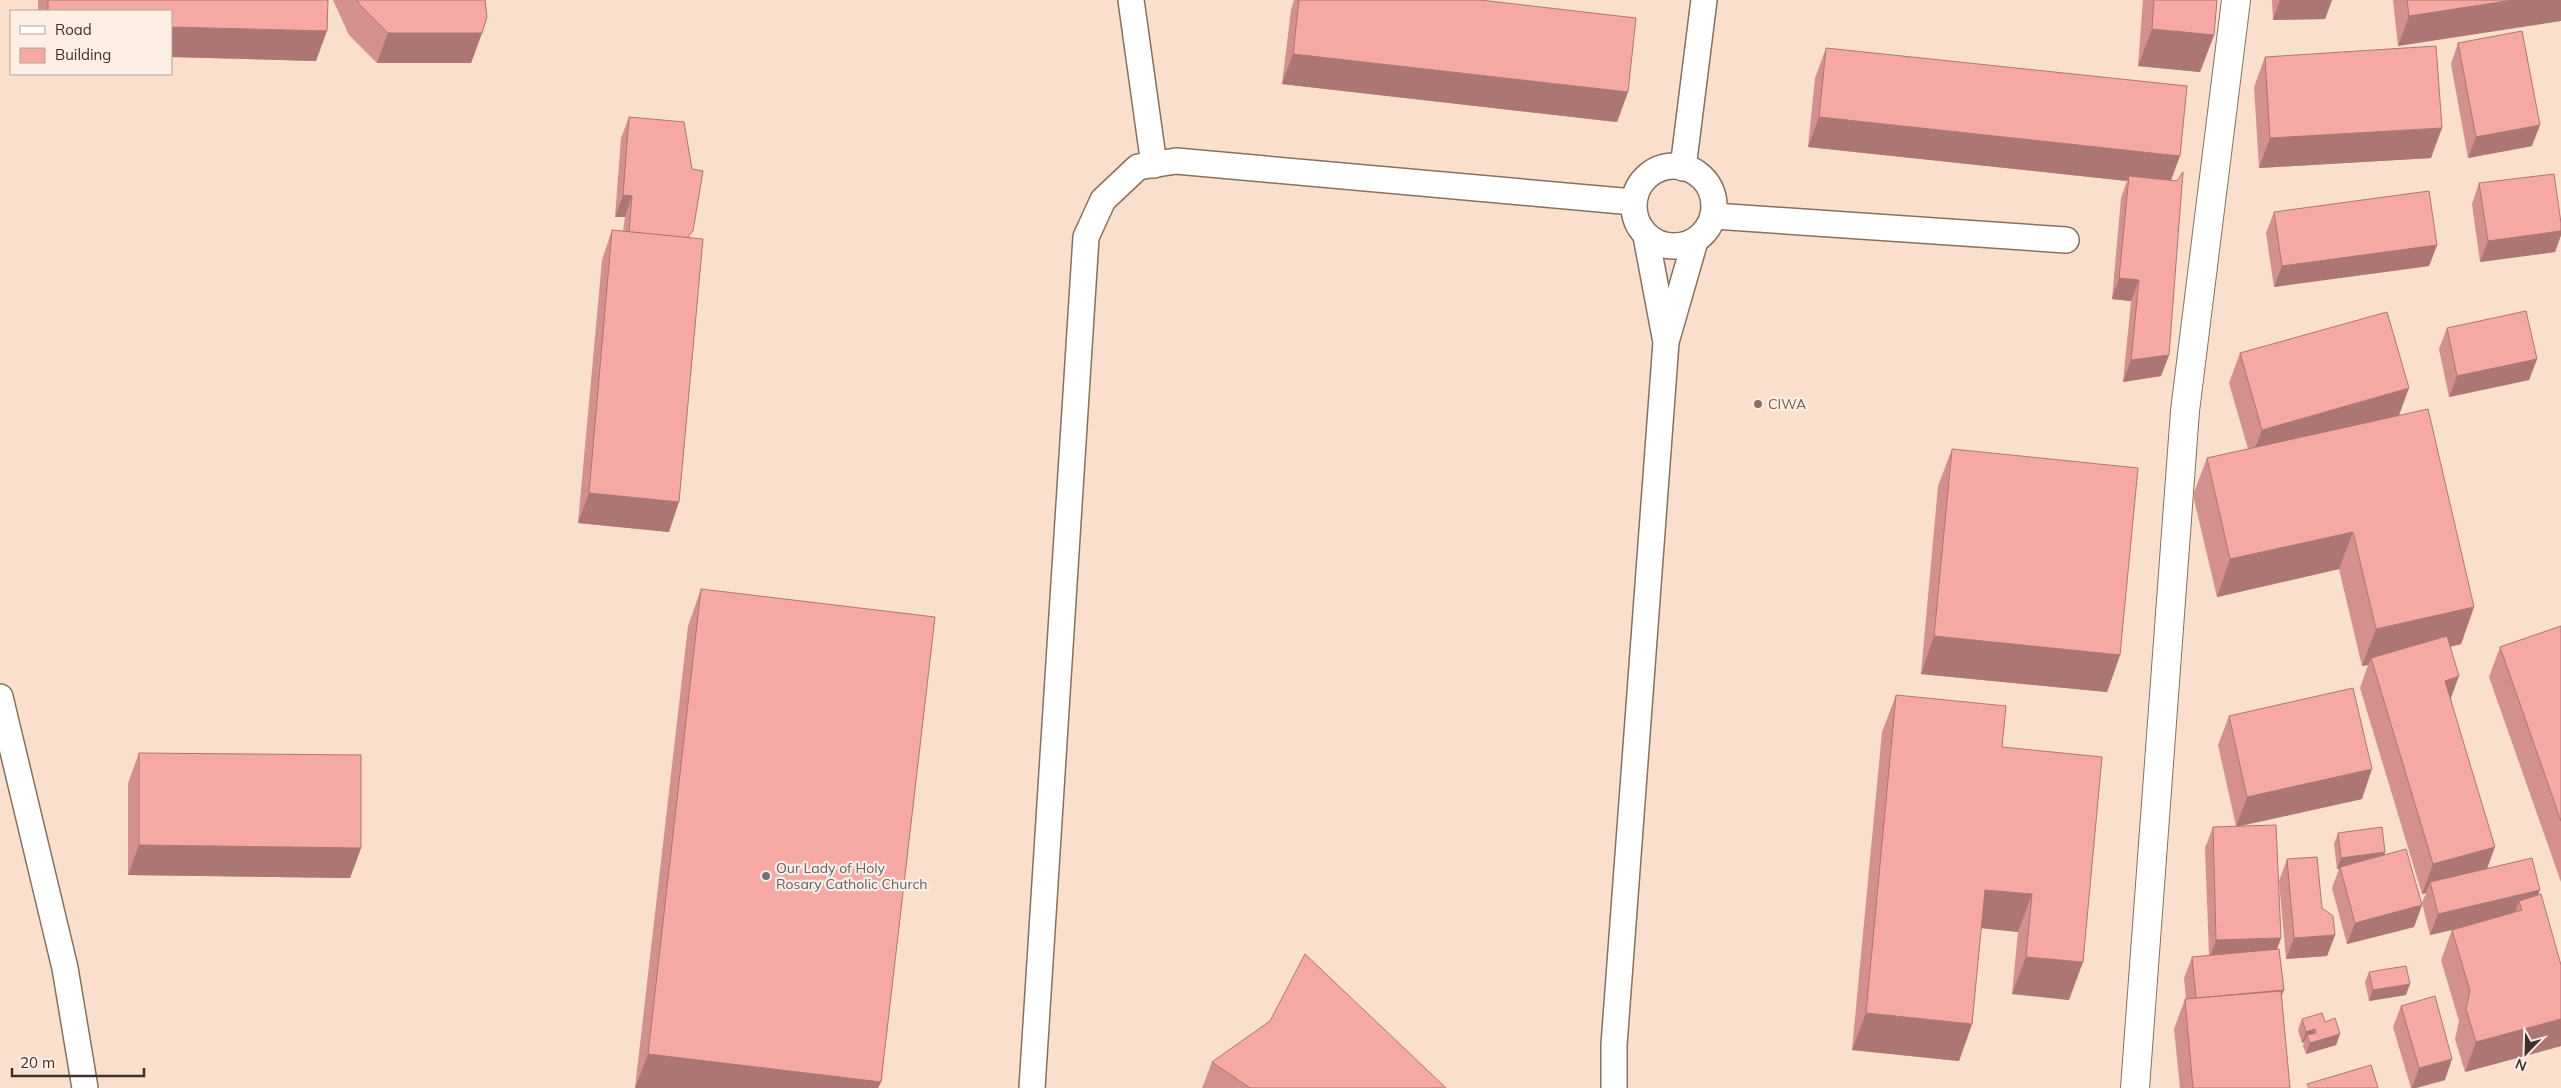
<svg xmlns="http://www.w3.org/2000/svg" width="2561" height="1088" font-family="Mulish,sans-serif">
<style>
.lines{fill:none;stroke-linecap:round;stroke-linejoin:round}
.lane-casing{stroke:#88705f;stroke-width:28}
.street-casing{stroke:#88705f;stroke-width:30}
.lane{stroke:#fff;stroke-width:25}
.street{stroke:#fff;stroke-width:28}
.wall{fill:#d4908e}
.shaded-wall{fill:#ac7674}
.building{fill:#f6a8a5;stroke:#ac7674}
.education-dot{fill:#8d6e63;stroke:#ffeee3;stroke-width:2}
.worship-dot{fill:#6b7280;stroke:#ffeee3;stroke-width:2}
.labels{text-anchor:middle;stroke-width:4.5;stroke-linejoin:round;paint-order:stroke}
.education-label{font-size:14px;fill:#785e54;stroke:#ffeee3;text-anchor:start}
.worship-label{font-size:14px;fill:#5b616d;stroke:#ffeee3;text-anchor:start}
</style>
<rect width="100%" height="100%" fill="#fadfcc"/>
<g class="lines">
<g class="lane-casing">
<g id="lane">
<path d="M1131 0 1154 165"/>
<circle cx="1674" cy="206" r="40"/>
<path d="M1683 168 1704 0"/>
<path d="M1714 216 2066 240"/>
<path d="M1646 236 1665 337"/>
<path d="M0 697 65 968 85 1088"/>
<path d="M1032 1088 1086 237 1103 200 1138 167 1176 161 1633 202"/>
<path d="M1614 1088V1045L1666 342 1695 241"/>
</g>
</g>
<g class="street-casing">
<path id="street" d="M2135 1088 2185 411 2236 0"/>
</g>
<use href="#lane" class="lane"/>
<use href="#street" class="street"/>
</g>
<g class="wall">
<path d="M38 0H328L316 61 171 57V11H38Z"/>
<path d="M333 0H485L482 33 471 63H377L349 35Z"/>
<path d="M1294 0H1480L1628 92 1617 122 1282 84 1291 10Z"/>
<path d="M2143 0H2217L2214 35 2200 72 2138 66Z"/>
<path d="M2272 0H2332L2325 19 2273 20Z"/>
<path d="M2393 0H2561L2398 46Z"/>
<path d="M2458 43 2532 146 2468 158 2451 64Z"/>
<path d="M1826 48 2171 180 2169 355 2161 376 2123 382 2131 301 2112 299 2121 198 2127 181 1808 147 1815 78Z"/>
<path d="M2265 57 2431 158 2259 168 2254 87Z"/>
<path d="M629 117 690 238 669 532 578 523 602 260 612 230 623 231 625 217H615L621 138Z"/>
<path d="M2479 183 2561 223V235L2555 252 2480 262 2472 204Z"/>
<path d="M2274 212 2437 245 2429 266 2274 287 2266 233Z"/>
<path d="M2447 328 2537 359 2529 380 2449 397 2439 349Z"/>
<path d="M2240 353 2399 415 2474 607 2461 644 2450 647 2451 699 2487 868 2538 895 2561 965V1046L2465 1072 2455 1039 2459 1021 2441 960 2452 930 2430 935 2422 903 2426 893 2422 894 2360 688 2368 665 2362 666 2339 569 2217 597 2193 495 2207 458 2248 449 2229 383Z"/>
<path d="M1952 449 2120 655 2107 692 1921 674 1938 486Z"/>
<path d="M701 589 881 1082 878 1088H635L688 626Z"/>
<path d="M2561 626V882L2489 677 2500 647Z"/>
<path d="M1896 695 2002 747 2069 1000 2012 994 2018 932 1981 928 1972 1024 1959 1061 1852 1050 1882 732Z"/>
<path d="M2229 716 2362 799 2237 826 2281 938 2277 949 2290 1088H2180L2174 1029 2185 999H2186L2184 978 2192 957 2209 955 2205 848 2213 827 2236 826 2218 745Z"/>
<path d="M139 753 361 848 350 878 128 875V783Z"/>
<path d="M2338 833 2385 852V855L2422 905 2414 927 2347 944 2332 888 2339 869H2337L2334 844Z"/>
<path d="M2287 859 2322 908 2335 935 2327 956 2286 959 2279 881Z"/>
<path d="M2369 972 2406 995 2369 1001 2365 982Z"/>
<path d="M2401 1006 2445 1080 2416 1088H2411L2393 1027Z"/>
<path d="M2302 1019 2325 1022 2340 1034 2336 1045 2306 1054 2303 1046 2304 1042 2302 1043 2298 1030Z"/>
<path d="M1212 1062 1446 1088H1202Z"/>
</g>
<g class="shaded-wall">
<path d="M2280 0H2332L2325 19 2273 20Z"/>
<path d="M2513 0H2561V21L2398 46 2409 16Z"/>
<path d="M171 27 327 31 316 61 171 57Z"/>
<path d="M2152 29 2214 35 2200 72 2138 66Z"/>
<path d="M388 33H482L471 63H377Z"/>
<path d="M1293 54 1628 92 1617 122 1282 84Z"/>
<path d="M1819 117 2180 156 2169 186 2129 176 2127 181 1808 147Z"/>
<path d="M2540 125 2532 146 2468 158 2476 137Z"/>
<path d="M2442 128 2431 158 2259 168 2270 138Z"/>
<path d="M623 195 632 196 625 217H615Z"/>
<path d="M2561 231V235L2555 252 2480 262 2488 241Z"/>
<path d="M2437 245 2429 266 2274 287 2282 266Z"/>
<path d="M2119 278 2139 280 2131 301 2112 299Z"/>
<path d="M2169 355 2161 376 2123 382 2131 360Z"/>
<path d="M2537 359 2529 380 2449 397 2457 376Z"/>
<path d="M2409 388 2398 418 2251 460 2262 430Z"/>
<path d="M589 493 679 502 669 532 578 523Z"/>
<path d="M2353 532 2339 569 2217 597 2230 559Z"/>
<path d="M2474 607 2461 644 2373 664 2371 658 2368 665 2362 666 2376 629Z"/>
<path d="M1934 636 2120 655 2107 692 1921 674Z"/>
<path d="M2459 676 2448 706 2445 681Z"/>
<path d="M2372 769 2362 799 2236 827 2247 797Z"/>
<path d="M139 845 361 848 350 878 128 875Z"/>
<path d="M2495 847 2484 877 2430 882 2426 893 2422 894 2433 864Z"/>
<path d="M2385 852 2381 863 2340 867 2339 869H2337L2341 858Z"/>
<path d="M1985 890 2032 894 2018 932 1972 927Z"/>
<path d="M2540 890 2532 911 2519 901 2514 915 2430 935 2438 914Z"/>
<path d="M2422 905 2414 927 2347 944 2355 923Z"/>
<path d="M2335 935 2327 956 2286 959 2294 938Z"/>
<path d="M2281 938 2273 959 2209 961 2216 940Z"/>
<path d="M2026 957 2083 962 2069 1000 2012 994Z"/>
<path d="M2410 984 2406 995 2369 1001 2373 990Z"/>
<path d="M2284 990 2276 1011 2196 998Z"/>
<path d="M1866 1013 1972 1024 1959 1061 1852 1050Z"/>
<path d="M2561 1019V1046L2465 1072 2476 1042Z"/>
<path d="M2315 1029 2311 1040 2307 1035 2304 1042 2302 1043 2306 1032Z"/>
<path d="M2340 1034 2336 1045 2306 1054 2310 1043Z"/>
<path d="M648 1054 881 1082 878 1088H635Z"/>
<path d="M2452 1059 2445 1080 2416 1088H2412L2419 1068Z"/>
</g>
<g class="building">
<path d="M48 0H328L327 31 171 27V11H48Z"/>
<path d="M357 0H485L487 17 482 33H388L360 5Z"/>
<path d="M1299 0H1480L1636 18 1628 92 1293 54Z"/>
<path d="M2154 0H2217L2214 35 2152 29Z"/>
<path d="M2407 0H2513L2409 16Z"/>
<path d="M2522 31 2540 125 2476 137 2458 43Z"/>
<path d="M2436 46 2442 128 2270 138 2265 57Z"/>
<path d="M1826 48 2187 86 2180 156 1819 117Z"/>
<path d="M629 117 684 122 692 169 703 171 693 231 687 238 629 232 632 196 623 195Z"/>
<path d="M2183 172 2169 355 2131 360 2139 280 2119 278 2129 176 2177 181Z"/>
<path d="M2554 174 2561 223V231L2488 241 2479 183Z"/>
<path d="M2429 191 2437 245 2282 266 2274 212Z"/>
<path d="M612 230 703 239 679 502 589 493Z"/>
<path d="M2526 311 2537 359 2457 376 2447 328Z"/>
<path d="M2387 312 2409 388 2262 430 2240 353Z"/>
<path d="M2428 409 2474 607 2376 629 2353 532 2230 559 2207 458Z"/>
<path d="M1952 449 2138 468 2120 655 1934 636Z"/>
<path d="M701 589 935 617 881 1082 648 1054Z"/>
<path d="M2561 626V821L2500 647Z"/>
<path d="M2447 636 2459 676 2445 681 2495 847 2433 864 2371 658Z"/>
<path d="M2353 688 2372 769 2247 797 2229 716Z"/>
<path d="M1896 695 2006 706 2002 747 2102 757 2083 962 2026 957 2032 894 1985 890 1972 1024 1866 1013Z"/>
<path d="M139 753 361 755V848L139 845Z"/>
<path d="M2276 825 2281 938 2216 940 2213 827Z"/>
<path d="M2382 827 2385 852 2341 858 2338 833Z"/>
<path d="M2406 849 2422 905 2355 923 2340 867Z"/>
<path d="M2317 857 2322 908 2333 916 2335 935 2294 938 2287 859Z"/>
<path d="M2532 858 2540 890 2438 914 2430 882Z"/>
<path d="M2541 894 2561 965V1019L2476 1042 2466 1009 2470 991 2452 930 2522 910 2519 901Z"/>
<path d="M2279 949 2284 990 2196 998 2192 957Z"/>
<path d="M1305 954 1446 1088H1250L1212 1062 1270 1021Z"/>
<path d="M2406 966 2410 984 2373 990 2369 972Z"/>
<path d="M2281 991 2290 1088H2193L2185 999Z"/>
<path d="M2435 996 2452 1059 2419 1068 2401 1006Z"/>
<path d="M2322 1013 2325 1022 2335 1018 2340 1034 2310 1043 2307 1035 2316 1033 2315 1029 2306 1032 2302 1019Z"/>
<path d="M2371 1065 2378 1088H2309L2307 1084Z"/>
</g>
<circle class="education-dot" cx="1758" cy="404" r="5"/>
<circle class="worship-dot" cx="766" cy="876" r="5"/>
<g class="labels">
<g class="education-label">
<text x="1768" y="409">CIWA</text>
</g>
<g class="worship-label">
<text x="776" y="873">Our Lady of Holy<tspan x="776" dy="16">Rosary Catholic Church</tspan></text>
</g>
</g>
<rect x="10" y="10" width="162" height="65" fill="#ffeee3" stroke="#b1a399"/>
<rect x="20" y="26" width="25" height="8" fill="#ffffff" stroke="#b1a399"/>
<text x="55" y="35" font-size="15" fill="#3d322b">Road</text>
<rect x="20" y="48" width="25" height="15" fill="#f6a8a5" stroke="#b1a399"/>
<text x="55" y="60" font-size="15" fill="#3d322b">Building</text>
<g transform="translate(2526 1053) rotate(203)" stroke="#ffeee3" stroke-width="4" paint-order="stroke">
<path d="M0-4L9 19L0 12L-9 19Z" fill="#3d322b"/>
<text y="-8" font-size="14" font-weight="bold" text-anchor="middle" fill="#3d322b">N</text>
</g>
<path d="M12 1068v8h132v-8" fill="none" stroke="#3d322b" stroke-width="2.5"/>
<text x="20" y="1068" font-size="15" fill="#3d322b" stroke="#ffeee3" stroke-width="4" paint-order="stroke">20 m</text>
</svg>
